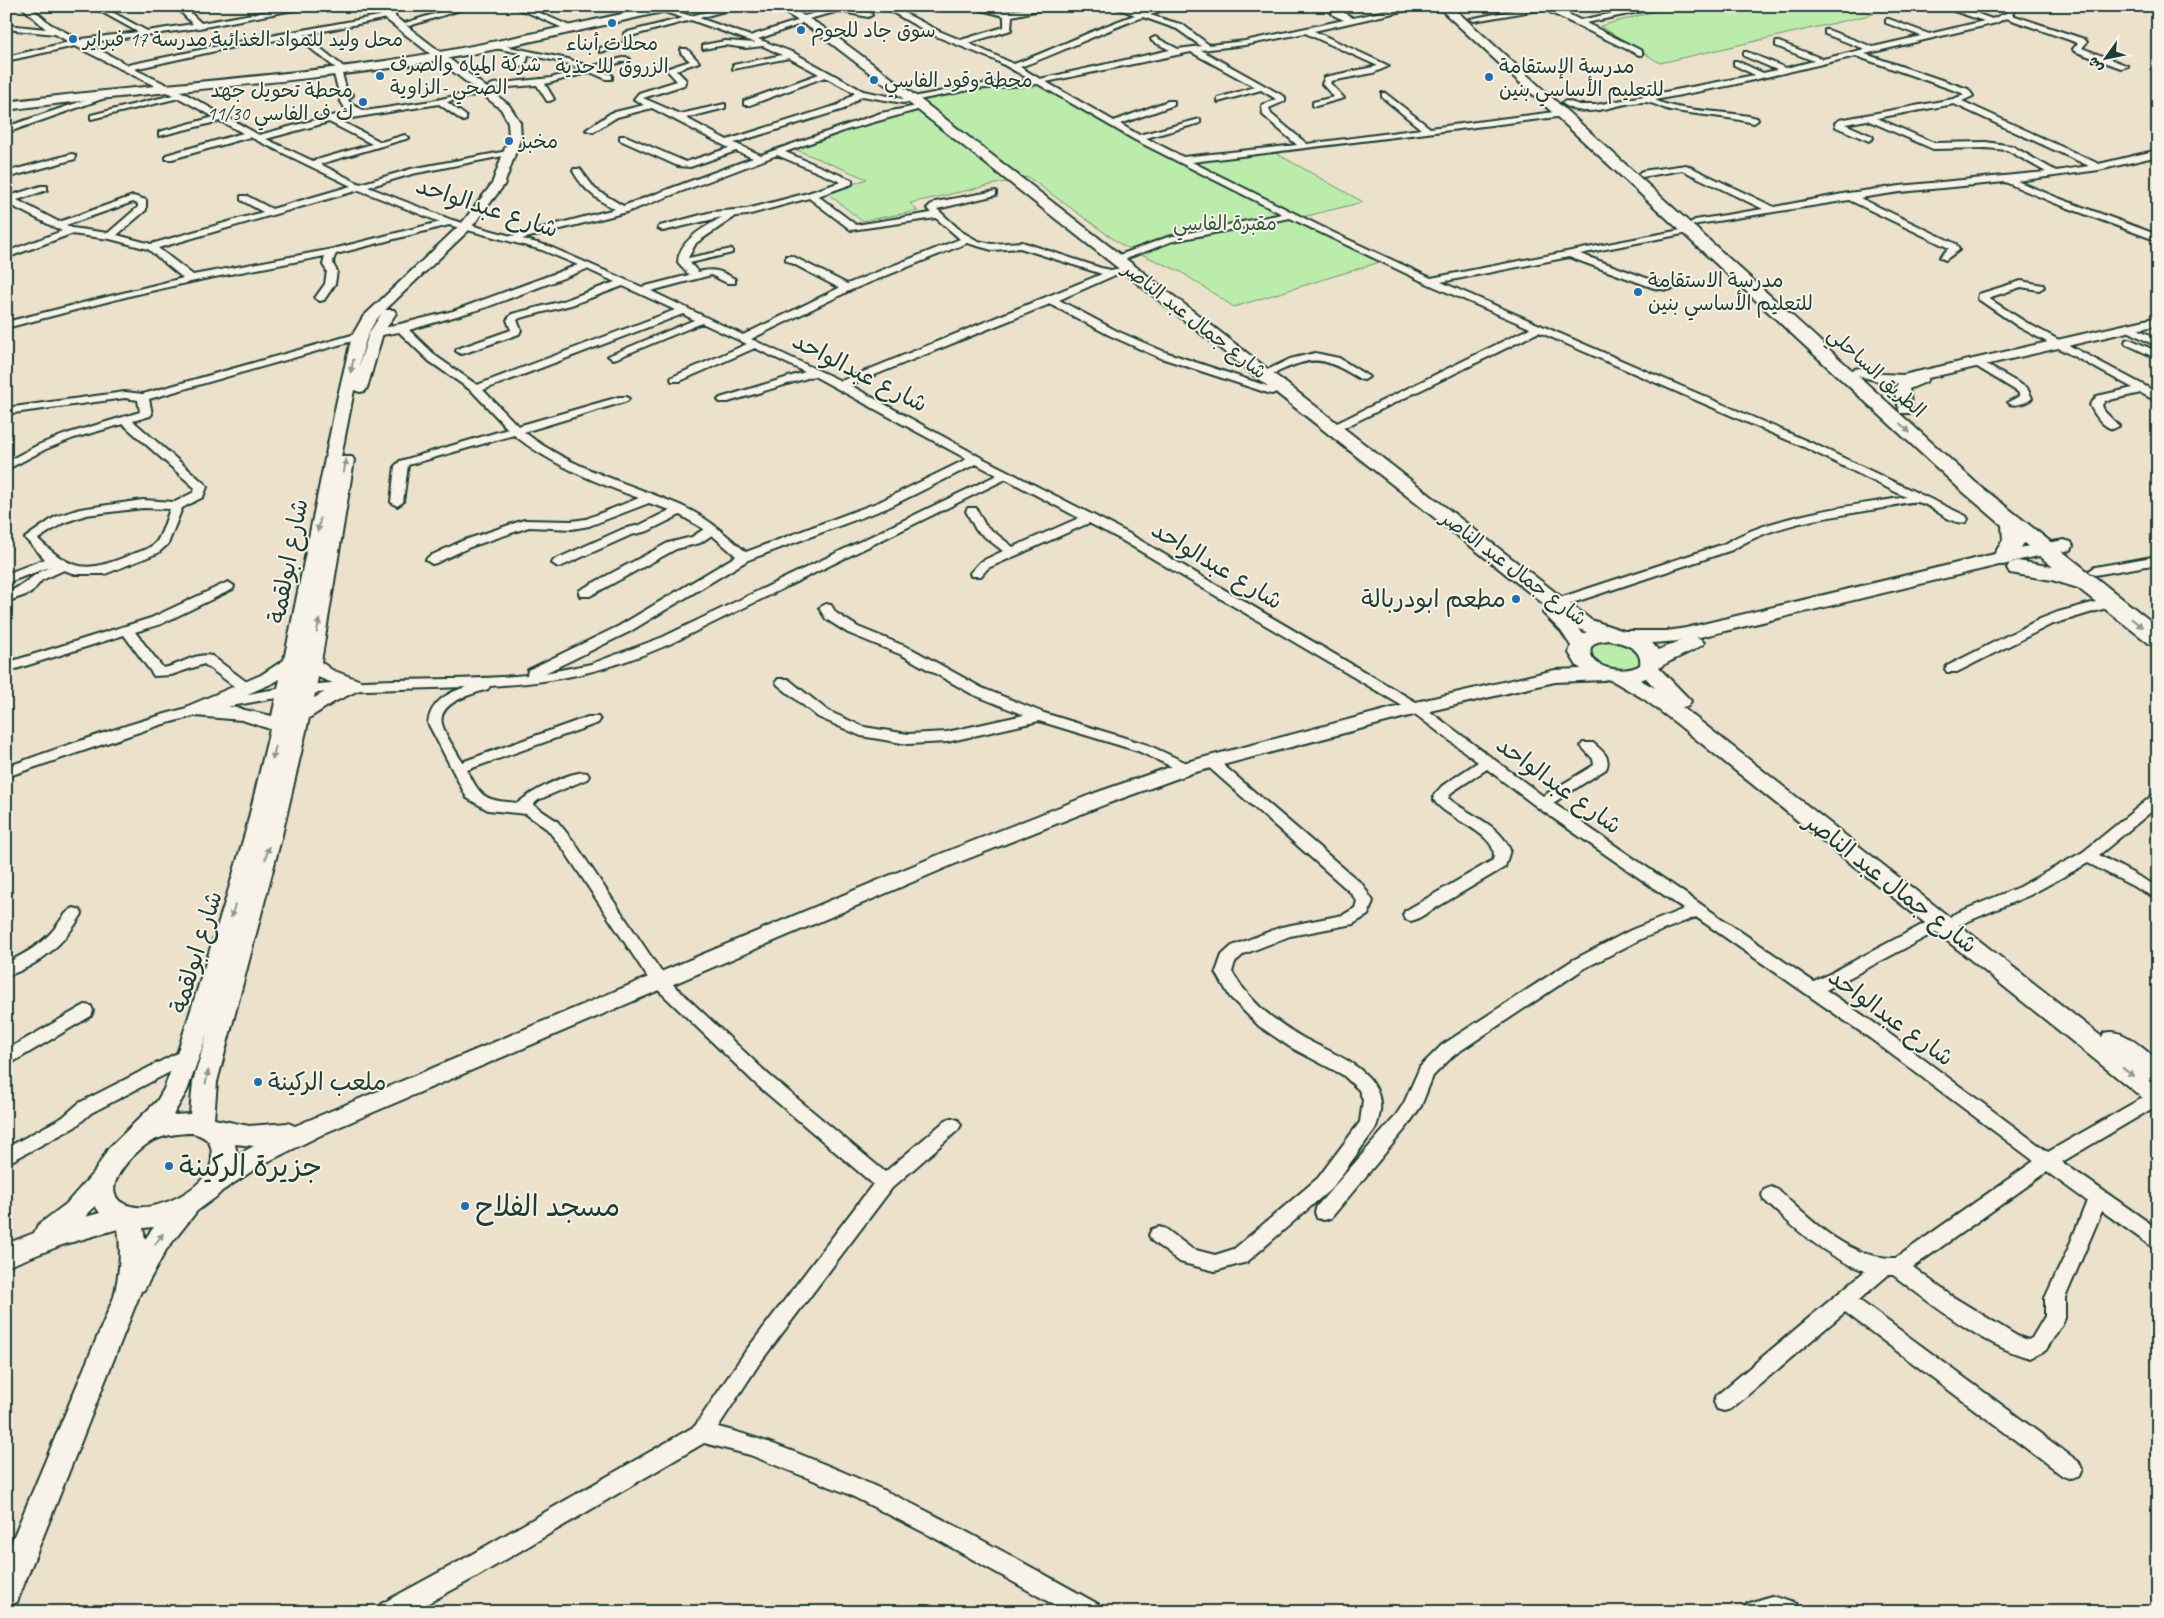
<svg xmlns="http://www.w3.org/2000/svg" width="2164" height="1618" font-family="Caveat,'Playpen Sans Arabic',sans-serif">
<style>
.green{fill:#bcecab;stroke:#6e9470}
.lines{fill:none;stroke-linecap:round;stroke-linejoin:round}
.street-casing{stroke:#1f3d34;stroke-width:4}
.secondary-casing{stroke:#1f3d34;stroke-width:4}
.primary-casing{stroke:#1f3d34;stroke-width:4}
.highway-casing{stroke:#1f3d34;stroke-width:4}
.street{fill:#f7f3e8;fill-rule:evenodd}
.secondary{fill:#f7f3e8;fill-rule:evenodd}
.primary{fill:#f7f3e8;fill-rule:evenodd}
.highway{fill:#f7f3e8;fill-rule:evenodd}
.oneway{fill:#8b988e}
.poi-dot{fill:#1f6fb2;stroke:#f7f3e8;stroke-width:2}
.labels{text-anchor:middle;stroke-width:4;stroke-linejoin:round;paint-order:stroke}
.far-poi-label{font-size:20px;fill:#1f3d34;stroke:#f7f3e8;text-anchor:start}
.far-park-label{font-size:20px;fill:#375746;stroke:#f7f3e8}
.far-street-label{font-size:20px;fill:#1f3d34;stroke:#f7f3e8}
.street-label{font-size:24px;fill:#1f3d34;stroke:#f7f3e8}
.poi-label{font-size:24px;fill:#1f3d34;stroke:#f7f3e8;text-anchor:end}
.near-poi-label{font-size:29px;fill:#1f3d34;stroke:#f7f3e8;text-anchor:start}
</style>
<rect width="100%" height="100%" fill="#ece2cc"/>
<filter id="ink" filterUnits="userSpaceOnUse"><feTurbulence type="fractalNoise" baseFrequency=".02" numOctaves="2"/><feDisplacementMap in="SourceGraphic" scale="10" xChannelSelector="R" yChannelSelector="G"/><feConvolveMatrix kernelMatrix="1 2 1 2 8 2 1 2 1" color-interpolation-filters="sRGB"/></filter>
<g filter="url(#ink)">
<g class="green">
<path d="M1675 6H1849L1874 14 1660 63 1600 26Z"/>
<path d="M1034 82 1166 157 1231 158 1272 151 1363 202 1291 220 1380 262 1234 307 1181 272 1123 246 1028 177 910 203 918 211 862 221 827 193 867 179 792 148 906 111 928 98 973 86Z"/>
<path d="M1600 638 1637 646 1645 664 1633 673 1593 666 1587 644Z"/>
</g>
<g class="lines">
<g class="street-casing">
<g id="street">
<path d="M21 6H30L50 24 128 65 238 42 395 13V17H392L304 35 345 68 341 70 346 88 353 95 348 100 351 104 365 111 432 101 486 89 490 91 447 102 466 116V120L463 121 439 104 339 120 381 142 405 135 409 138 320 164 360 184 411 169 513 150V154L412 174 368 187 452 220 511 236 615 209C596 199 583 189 573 171L574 169H580L595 189 623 206 753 158 736 151 690 167 678 166 620 140V136H626L686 162 729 148 652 108 617 117 593 132 586 130 611 113 644 105 634 99 639 93 677 81 666 69 690 61 681 53V49H687L699 62 676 70 686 80 684 85 643 98 680 114 725 104V108L686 118 727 140 838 105 855 93 825 77 750 105H744V101L819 74 789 58 733 69V65L782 55 763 46 746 48 725 45 703 49V45L725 41 756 43 691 20 638 34 631 36V46L600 52V48L624 43V33L683 18 662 11V7L691 16 729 6H743L699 18 750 36 800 20V17L839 7 871 13 872 15 868 17 839 11 801 21V24L758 39 794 53 863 91 903 99 974 85 1031 80 995 60 933 35 881 6H891L939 31 961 40 1004 27V16L966 6H979L1007 11 1048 6 1035 11 1012 16 1011 30 968 43 1014 64C1055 49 1094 29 1135 15L1111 6H1123L1143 12 1161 6H1173L1150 15 1183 25 1209 45 1245 41 1344 20 1335 16 1324 6H1333L1353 18 1409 6H1425L1314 31 1389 66 1373 73 1331 81 1330 83 1344 98 1316 106H1313V102L1334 97 1322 84 1325 77 1378 66 1305 33 1245 45 1201 50 1285 97V101L1269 108 1271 114 1307 144 1421 129 1382 97V93H1385L1430 128 1562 111 1565 112V116L1192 162 1334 233 1431 278 1691 228 1693 230 1688 233 1580 254 1660 283 1667 284 1683 280 1688 283 1687 285 1667 290 1654 288 1569 257 1441 282 1814 444 1966 516 1968 519 1966 522C1949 526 1933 504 1917 502 1907 501 1893 506 1883 508 1833 517 1776 522 1732 550L1560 607H1550L1548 604 1550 601 1724 544C1771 515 1851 506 1906 497L1806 448 1539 332 1337 431H1329L1327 429 1329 427 1530 328 1426 283 1290 218 1173 241 1120 261H1114V257L1168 237 1282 214 1135 140 1038 84 974 89 903 103 862 96 844 109 734 143 761 155 881 113 917 106V110L846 130 785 152 852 180V184L818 196 856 225 931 213 927 208 935 202 996 191V195L937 209 962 232 978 241 992 244 1022 242 1101 268 1111 270 1122 268V272L1059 300 1117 331 1165 352 1276 389 1278 391 1272 394 1268 393 1158 357 1109 335 1050 304 850 385 980 457 1126 532 1421 705 1543 796 1594 765 1593 759 1581 746 1583 743H1593C1601 750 1612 757 1606 769L1553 803 1814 982 1935 918 1941 916 1947 918 1949 922 1947 926 1826 990 1883 1029 2048 1152 2158 1089V1105L2062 1162 2158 1229V1248L2151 1246 2102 1211 2065 1298V1318L2062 1324 2046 1350 2030 1358C1982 1345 1933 1305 1893 1275H1888L1859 1300 2079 1462 2082 1469 2079 1476 2071 1479 2063 1476 1845 1312 1731 1409 1724 1411 1717 1409 1714 1402 1717 1395 1865 1271C1826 1257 1794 1228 1764 1200L1762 1195 1764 1190 1771 1187 1778 1190C1809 1219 1850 1260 1896 1258L2034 1161 1871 1039 1696 917 1643 938 1585 968 1454 1055 1433 1076 1421 1106 1406 1128 1331 1218 1324 1220 1317 1218 1315 1212 1317 1206 1394 1118 1404 1103 1420 1067 1442 1045 1573 960 1631 930 1684 909 1537 807 1487 769 1452 792 1448 798C1468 815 1500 824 1510 850L1505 867 1417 919 1411 921 1405 919 1403 915 1405 911 1493 860C1502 834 1445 819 1434 800V795L1442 786 1478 762 1411 711 1118 538 1089 523 988 568 981 576H971L970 573 980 562 1003 551 976 530 966 511 968 508H976L985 525 1013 547 1079 518 1006 479 672 643C608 671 560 682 490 686L488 689C473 694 437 702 442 724 445 736 456 750 462 762L588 717H598L600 720 598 723 467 770C482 800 485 800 518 803 529 793 573 769 587 773L589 776 587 779 538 800 533 805 557 821 574 842 664 976 769 1075 885 1172 946 1120 952 1118 958 1120 961 1125 958 1130 892 1188 759 1364 718 1427C751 1435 782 1447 814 1460 913 1499 1005 1553 1098 1604L1101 1612H1067L931 1536 846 1493 750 1455 704 1443 476 1577 412 1612H378L381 1604 460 1561 695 1426 745 1352 873 1184 757 1085 652 984 564 850 547 829 526 814 488 810 467 798 428 723C431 702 447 693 466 687L335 691 270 699 231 706 160 725 6 777V767C104 732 204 696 308 685 381 677 454 682 527 675L528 670 619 626 736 556 712 535 700 543 676 549 590 596H580L579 593 580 590 668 543 692 537 704 529 680 515 648 531 631 535 562 566 558 567 552 563 554 560 623 529 640 525 670 510 649 503 589 526 572 529 529 527 470 547 436 563 432 564 426 560 428 557 462 541 524 520 572 521 586 519 639 498C595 482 550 464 514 435L408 465 403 502 397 506 391 502 395 466 400 461 508 429 472 391 429 361 399 332 376 336 371 333 372 331 453 311 578 265 542 250 449 225 336 254C332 261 332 264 337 271L335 284 324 300 320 301 315 298 325 284 327 271 323 265 325 256 204 279 133 295 6 328V322L183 278 148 249 110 239 71 234 6 258V252L62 231 6 203V197L41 186H47V190L17 200 59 222 133 196 146 200V210L117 235 151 244 263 212 241 200V196H247L272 209 351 186 250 137 172 159H166V155L243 133 220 121 159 136V132L214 117 179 98 91 119V115L173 95 75 46 6 61V57L69 42 55 34 6 29V25L46 29ZM1143 17 1177 29 1201 46 1178 49 1155 37 1151 39 1152 41 1170 50 1040 79 1020 67C1062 52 1101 32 1143 17ZM296 37 337 69 333 71 338 89 344 95 340 100 345 108 355 113 330 116 259 135 184 93 134 69 238 46ZM1191 52 1255 87 1218 98V102L1261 90 1276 99 1262 105 1263 115 1297 145 1183 157 1146 138 1200 123V119L1139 135 1120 124 1174 105V101H1168L1114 121 1046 82ZM329 122 372 144 313 161 266 139ZM777 155 841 182 808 193 747 209 712 212 660 226 658 228 663 231 722 217C705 227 679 240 678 262L689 275 642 287 548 246 522 239 627 212ZM359 190 440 222 333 249 193 275 158 248ZM809 198 851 230 936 218 960 239 847 284 792 256H786V260L839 288 743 335 651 291 711 275 727 283H735V279C721 271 714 268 698 272L690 263 732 253V249L688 258 696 243 736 216 747 215ZM133 202 138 204V207L108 233 72 228 66 225ZM967 243 992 250 1020 248 1102 274 841 381 751 339 851 290ZM587 269 615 282 563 301 512 314 507 320 511 330 457 349 456 351 461 354 465 353 519 334 521 330 517 320 520 318 571 305 623 286 675 310 477 385 437 357 409 330 487 307ZM683 314 694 320 608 356 613 359 617 358 702 323 747 344 672 377 671 379 672 381H680L755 348 805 372 720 398 718 400 720 402H728L814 376 967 459 879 502 746 552C726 535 708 518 684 507 629 483 573 470 524 432L627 401 629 399 627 397H619L518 426 483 390ZM976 464 997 475 663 637 591 664 545 673 629 632 748 560 887 508ZM2047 1172 2087 1201 2068 1249 2045 1298V1316L2032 1338 2028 1340 2017 1336 1950 1295 1913 1267Z"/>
<path d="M91 6H101L147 31 193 24 175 6H183L201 23 297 6H315L199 28 85 43 81 41 82 39 138 32Z"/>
<path d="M460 6H473L409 26 402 24Z"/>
<path d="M513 6H524L572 27 565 29Z"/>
<path d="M622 6H636L649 11 645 13Z"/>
<path d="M1244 6H1253L1254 7 1250 9Z"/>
<path d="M1534 6H1552L1580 20 1649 6H1666L1586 23 1642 51V55H1639L1543 9 1474 21 1470 19Z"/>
<path d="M1948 6H1956L1992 19 2006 13 2009 6H2017L2012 15 2084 39 2087 42 2082 48 2128 66 2121 68 2074 51 2073 49 2078 43 2006 18 1996 23 1865 54 1968 89 1973 96 1962 101 2099 164 2158 150V156L2099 170 2017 181 2058 198 2158 235V241L2052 202 2005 182 1900 192 1860 198 1956 244 1959 250 1945 260 1940 257 1949 248 1849 200 1692 225 1690 223 1695 220 1763 209 1682 170 1642 177 1638 174 1642 171 1686 165 1774 207 1848 193 1900 186 2046 172 2007 150 1986 148 1933 149 1867 120 1845 124 1872 136 1873 138 1869 141 1836 127 1835 123 1839 120 1953 99 1964 95 1962 93 1856 56 1732 85 1655 100C1681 113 1727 110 1757 118L1758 120 1754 123C1726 116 1698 115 1670 110 1662 108 1652 102 1645 102 1618 101 1586 122 1562 103L1566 101 1580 105H1596L1755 75 1734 65V61H1737L1763 73 1777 70 1744 56V52H1747L1786 68 1814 61 1776 46V42H1779L1823 59 1865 49 1825 34V30H1828L1873 47 1921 36 1886 23V19H1889L1929 34 1984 21 1948 9ZM1954 104 2089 166 2056 171 2012 146 1986 142 1934 143 1877 118Z"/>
<path d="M490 43 568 59 590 67 626 57 630 59 597 70 612 75V79H606L590 72 545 84 554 99 550 101H547L537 85 493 88 489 86 493 84 551 78 582 69 566 63 528 55 527 61 518 69H512V65L520 58V53L490 47Z"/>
<path d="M109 92 116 94 6 133V127Z"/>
<path d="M72 154 75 155V159L6 178V172Z"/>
<path d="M2021 281 2043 285 2044 287 2039 290 2021 287 1988 298 2027 323 2147 387 2158 394V402L2141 393 2105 401 2102 405 2104 411 2119 426 2113 429C2103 427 2094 414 2090 405L2097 396 2133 388 2019 327 1978 299 1979 294Z"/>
<path d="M2128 324 2158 339V347L2124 329 2123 327Z"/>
<path d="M359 333 363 334 364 336 363 338 149 399 152 414 150 416 133 421 205 484 207 487 203 497 182 508 168 544 158 553 105 574H75L64 570 42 580 31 593 6 602V593C24 586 32 574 52 566L6 583V574L45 559 25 538 55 517 80 509 143 500 175 502 194 492 195 488 123 424 74 438 46 449 6 470V462L38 445 66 434 140 412 138 400 125 398 6 414V408L125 392 143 394ZM143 508 170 509C166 519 163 532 157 541 152 549 138 552 130 555 86 573 73 572 38 539L63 523 86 515Z"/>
<path d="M2130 339 2158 352V359L2126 344 2125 342 2126 340Z"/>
<path d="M1315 353 1339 358 1369 377 1364 380 1360 379C1317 353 1313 357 1268 376L1264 377 1259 374 1290 359Z"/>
<path d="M1978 360 2027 388 2032 398C2027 403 2016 406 2010 404L2008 402 2020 396 2018 392 1974 365 1973 363 1974 361Z"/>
<path d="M2158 556V564L2095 575 2089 571 2095 567Z"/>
<path d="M228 582 234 586 233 589 161 624 135 632 163 668C179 666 195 652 212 656L252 686 254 689 252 692H242L204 664 171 675 154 676 124 635 6 672V663L151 618Z"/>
<path d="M2111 598 2118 602 2116 605 2050 625 1957 672H1947L1945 669 1947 666 2040 619 2058 612Z"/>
<path d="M826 604 831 605 836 613 858 627 912 649 982 688 1044 713 1148 745 1191 765 1193 768 1191 771H1181L1138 751 1039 721 947 742 908 744 861 736 818 717 778 685 776 682 778 679H788L828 711 864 727 908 734 947 732 1024 715 972 694 902 655 848 633 826 619 819 608Z"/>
<path d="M1210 756 1215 758 1362 884 1373 901 1368 915 1353 924 1290 936 1244 954 1235 962 1232 972C1242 989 1256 1005 1273 1018 1283 1025 1294 1033 1305 1039 1333 1054 1384 1070 1380 1111 1379 1117 1378 1123 1375 1129L1332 1188 1247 1262 1215 1271 1187 1264 1180 1262 1152 1241 1149 1235 1152 1229 1159 1227 1166 1229 1192 1249 1215 1255 1234 1249 1318 1178 1360 1122 1363 1100 1359 1090 1343 1075 1290 1047 1259 1026 1230 997 1216 972 1222 955 1232 946 1281 927 1343 915 1355 908 1357 901 1350 892 1205 764 1203 761 1205 758Z"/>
<path d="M2158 793V806L2099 855 2158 887V899L2088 863 2030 895 1964 923 1958 925 1952 923 1950 919 1952 915 2019 887 2083 852 2153 795Z"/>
<path d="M74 908 80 910 82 914C65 943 39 966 6 976V963C25 954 42 944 55 928 61 921 65 911 74 908Z"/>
<path d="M85 1005 91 1006 93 1011 91 1016 6 1066V1050Z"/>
<path d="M189 1047 195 1049 198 1054 195 1059 91 1113 75 1127 6 1164V1148L63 1117 79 1103Z"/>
<path d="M1771 1596 1797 1604 1800 1612H1744L1747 1604Z"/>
</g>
</g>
<g class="secondary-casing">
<g id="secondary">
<path d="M369 6H381L509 105 520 122 521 137 504 185 470 229 385 310H394L396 313 383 333 367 388 365 391 360 392 354 390 341 457H352L354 460 321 662 332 670 361 681 363 685 361 689 334 702 309 718 282 835 217 1082 214 1119 249 1126 288 1123 295 1126 943 853 1095 793 1179 764 1416 702 1555 670 1604 668 1610 670 1613 674 1610 678 1604 680 1555 682 1417 714 1192 773 1109 803 957 863 327 1132 261 1165 222 1191 216 1197 197 1211 166 1250 144 1290 141 1291 17 1602 6 1606V1555L114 1297C119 1274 122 1253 118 1229L62 1245 6 1267V1244L34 1233 38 1225 66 1204 95 1171 108 1149 157 1101 164 1089 177 1054 225 902 246 830 270 729 242 720 195 716 188 714 186 710 188 706 261 675 284 660 337 400 352 336 363 317 462 223 492 184 509 137 508 122 501 109ZM382 313 369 333 359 366C364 346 367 329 382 313ZM318 677 320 678 338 685 314 698ZM280 679 272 716 222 705 273 683ZM207 1034 193 1082 190 1114 173 1115 187 1091ZM193 1133C206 1137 212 1141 212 1156 213 1185 163 1210 137 1207 88 1201 130 1153 152 1141 164 1135 179 1133 193 1133ZM235 1144 254 1146 237 1155ZM95 1206 100 1213 85 1217ZM154 1227 145 1239 143 1228Z"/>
<path d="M2158 317V325L1928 378 1926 382 1909 389 1912 410 1910 413H1900L1894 390 1898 383 1882 382 1855 375 1853 372 1855 369 1860 368 1883 374 1903 375Z"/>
</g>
</g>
<g class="primary-casing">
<g id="primary">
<path d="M659 6H681L676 9C578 30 482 55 383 69 258 86 131 93 6 110V102C132 86 259 79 385 61 477 48 568 25 659 6Z"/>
<path d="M774 6H787L823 27 917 97 1591 620 1624 631H1667L1686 628 2024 547 2064 540 2071 542 2073 546 2071 550 2024 559 1696 638 1701 639 1704 643C1700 649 1669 660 1659 668L1691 701 1688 706 1682 707 2102 1037 2104 1033C2124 1027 2142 1049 2158 1060V1106L2149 1103 1676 723 1644 699 1613 681 1587 673 1577 666 1569 653 1571 646 1561 631 1543 613 1549 608 909 103 815 31ZM1579 629 1587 632 1583 634ZM1609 640C1623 643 1643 648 1640 665 1626 675 1586 669 1591 647L1597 642ZM1680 641 1658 650 1652 643ZM1646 678 1655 688 1640 680Z"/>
</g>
</g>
<g class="highway-casing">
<path id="highway" d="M1437 6H1451L1975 482 2158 627V646L2150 644 2078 588 2052 580 2010 573 2007 568 2010 563 2018 561 2053 567 2024 543 2011 563 2003 565 1995 563 1992 558 2003 540 2002 525 1961 490Z"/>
</g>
<use href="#street" class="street"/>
<use href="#secondary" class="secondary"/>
<use href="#primary" class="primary"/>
<use href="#highway" class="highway"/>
</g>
<defs><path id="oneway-solid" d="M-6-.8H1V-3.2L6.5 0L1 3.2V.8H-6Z" transform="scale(1.25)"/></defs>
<g class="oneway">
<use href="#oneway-solid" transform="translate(352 366) rotate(103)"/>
<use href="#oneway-solid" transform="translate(1905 428) rotate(42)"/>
<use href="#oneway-solid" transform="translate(345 466) rotate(-80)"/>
<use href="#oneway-solid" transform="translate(319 525) rotate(101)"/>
<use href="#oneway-solid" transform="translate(2137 623) rotate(38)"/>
<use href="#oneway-solid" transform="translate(318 626) rotate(-80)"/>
<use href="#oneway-solid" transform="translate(274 753) rotate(103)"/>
<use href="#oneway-solid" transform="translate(267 853) rotate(-75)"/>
<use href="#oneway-solid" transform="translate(233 911) rotate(107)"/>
<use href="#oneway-solid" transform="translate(2128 1072) rotate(39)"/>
<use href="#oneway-solid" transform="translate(207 1077) rotate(-78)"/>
<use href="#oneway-solid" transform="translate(159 1239) rotate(-54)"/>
</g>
</g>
<g class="poi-dot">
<circle cx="612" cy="23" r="5"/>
<circle cx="801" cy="30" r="5"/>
<circle cx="73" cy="39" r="5"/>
<circle cx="380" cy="76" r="5"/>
<circle cx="1489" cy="77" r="5"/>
<circle cx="874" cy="80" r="5"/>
<circle cx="363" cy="102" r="5"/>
<circle cx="509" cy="141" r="5"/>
<circle cx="1638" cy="292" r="5"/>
<circle cx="1516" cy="599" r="5"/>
<circle cx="258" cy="1082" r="5"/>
<circle cx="169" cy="1166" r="5"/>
<circle cx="465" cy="1206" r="5"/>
</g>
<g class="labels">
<g class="far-poi-label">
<text x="811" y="37">سوق جاد للحوم</text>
<text x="83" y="46">محل وليد للمواد الغذائية;مدرسة 17 فبراير</text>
<text x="612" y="50" text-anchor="middle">محلات أبناء<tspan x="612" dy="23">الزروق للاحذية</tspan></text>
<text x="390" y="71">شركة المياه والصرف<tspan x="390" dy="23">الصحي -الزاوية</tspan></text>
<text x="1499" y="73">مدرسة اﻹستقامة<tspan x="1499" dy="23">للتعليم اﻷساسي بنين</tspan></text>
<text x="884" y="87">محطة وقود الفاسي</text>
<text x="353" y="97" text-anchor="end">محطة تحويل جهد<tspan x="353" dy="23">11/30 ك ف الفاسي</tspan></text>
<text x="519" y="148">مخبز</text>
<text x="1648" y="287">مدرسة الاستقامة<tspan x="1648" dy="23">للتعليم الأساسي بنين</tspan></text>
</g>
<g class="far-park-label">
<text x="1225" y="230">مقبرة الفاسي</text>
</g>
<g class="far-street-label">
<text transform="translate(1195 320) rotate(38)" y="7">شارع جمال عبد الناصر</text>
<text transform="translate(1877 372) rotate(42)" y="7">الطريق الساحلي</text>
<text transform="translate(1514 568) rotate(37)" y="7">شارع جمال عبد الناصر</text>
</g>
<g class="street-label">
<text transform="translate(487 207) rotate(18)" y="8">شارع عبدالواحد</text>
<text transform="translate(860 372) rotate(27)" y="8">شارع عبدالواحد</text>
<text transform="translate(288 561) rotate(-79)" y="8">شارع ابولقمة</text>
<text transform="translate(1217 565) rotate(31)" y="8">شارع عبدالواحد</text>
<text transform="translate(1559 785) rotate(36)" y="8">شارع عبدالواحد</text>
<text transform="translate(1891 883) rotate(38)" y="8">شارع جمال عبد الناصر</text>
<text transform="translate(196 952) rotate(-73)" y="8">شارع ابولقمة</text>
<text transform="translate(1891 1017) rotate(36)" y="8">شارع عبدالواحد</text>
</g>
<g class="poi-label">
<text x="1506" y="607">مطعم ابودربالة</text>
<text x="268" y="1090" text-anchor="start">ملعب الركينة</text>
</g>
<g class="near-poi-label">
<text x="179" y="1176">جزيرة الركينة</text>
<text x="475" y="1216">مسجد الفلاح</text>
</g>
</g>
<rect width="2164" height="1618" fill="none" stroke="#f7f3e8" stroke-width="25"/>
<rect x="12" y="12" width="2139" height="1593" fill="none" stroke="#1f3d34" stroke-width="2" filter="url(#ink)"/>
<g transform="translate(2106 58) rotate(237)" stroke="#f7f3e8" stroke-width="4" paint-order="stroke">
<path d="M0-4L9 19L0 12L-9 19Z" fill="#1f3d34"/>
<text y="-8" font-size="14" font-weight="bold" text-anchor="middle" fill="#1f3d34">ش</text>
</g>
</svg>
